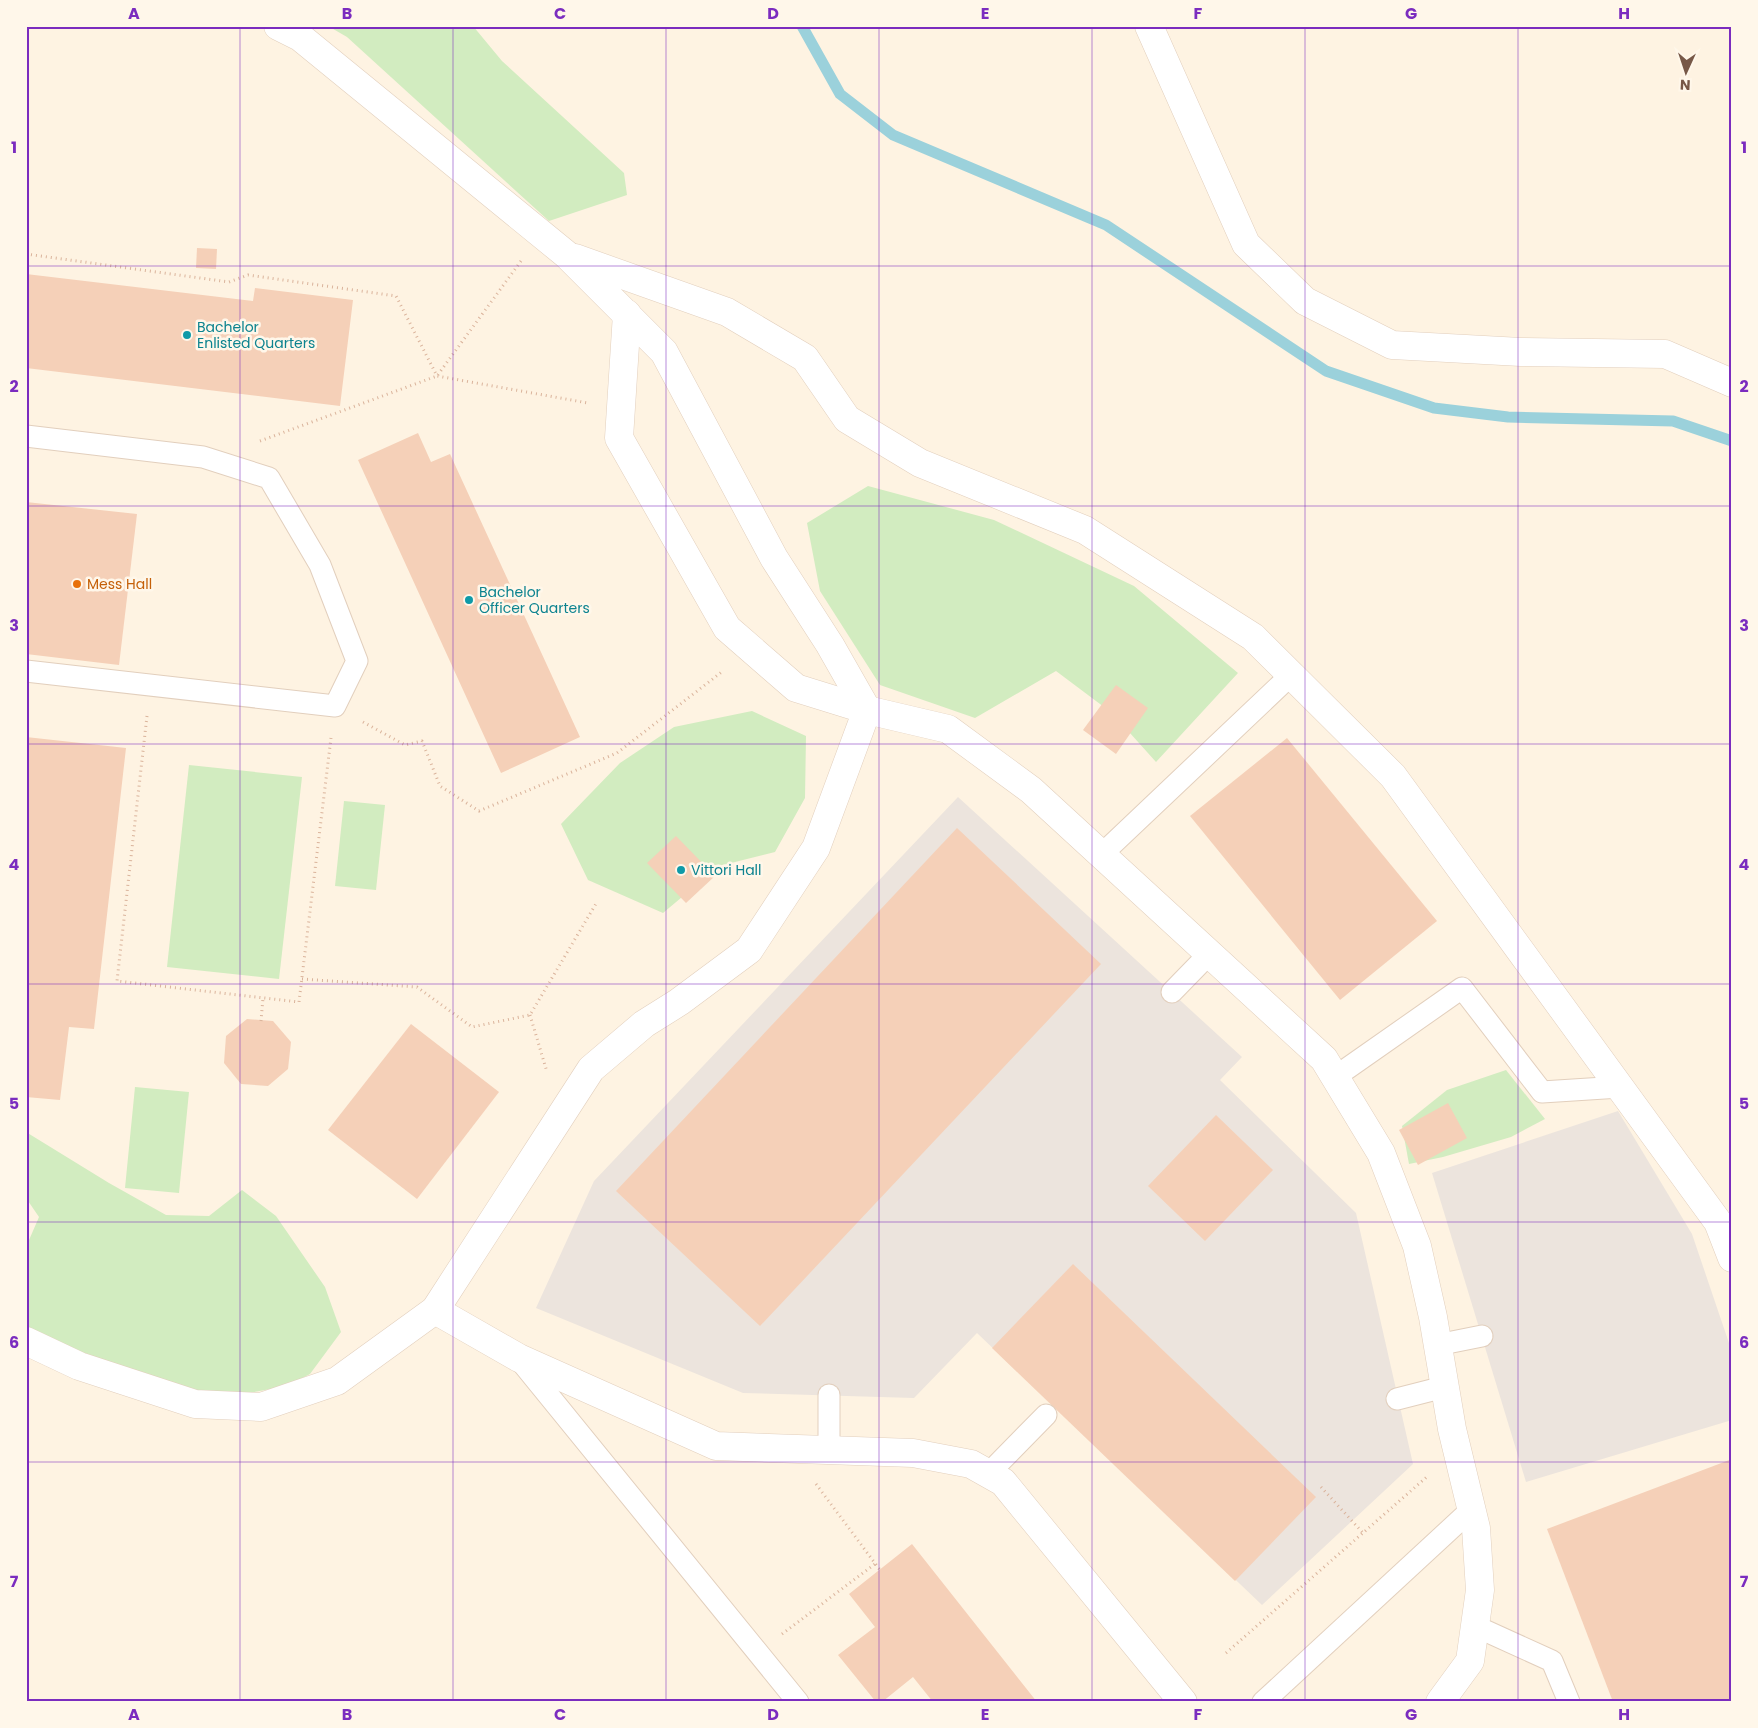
<svg xmlns="http://www.w3.org/2000/svg" width="1758" height="1728" font-family="Poppins,sans-serif">
<style>
.industrial{fill:#ece4dd}
.green{fill:#d2ecc0}
.lines{fill:none;stroke-linecap:round;stroke-linejoin:round}
.stream{stroke:#9bd1db;stroke-width:11}
.building{fill:#f5d0b8}
.service-casing{stroke:#e2cfbd;stroke-width:23}
.minor-casing{stroke:#e2cfbd;stroke-width:29}
.path{stroke:#dab39b;stroke-width:3;stroke-dasharray:1 4;stroke-linecap:butt}
.service{stroke:#fff;stroke-width:21}
.minor{stroke:#fff;stroke-width:28}
.grid{fill:none;stroke:#7b2cbf;stroke-width:1;stroke-opacity:0.55}
.culture-dot{fill:#0f9aa8;stroke:#fff7ea;stroke-width:2}
.food-dot{fill:#e8710a;stroke:#fff7ea;stroke-width:2}
.labels{text-anchor:middle;stroke-width:5;stroke-linejoin:round;paint-order:stroke}
.culture-label{font-size:14px;fill:#0d838f;stroke:#fff7ea;text-anchor:start}
.food-label{font-size:14px;fill:#c56008;stroke:#fff7ea;text-anchor:start}
.neatline{fill:none;stroke:#7b2cbf;stroke-width:2}
.grid-label{font-size:16px;text-anchor:middle;font-weight:bold;fill:#7b2cbf}
</style>
<rect width="100%" height="100%" fill="#fef3e2"/>
<g class="industrial">
<path d="M958 797 1242 1057 1220 1080 1356 1213 1413 1464 1262 1605 977 1333 914 1398 743 1393 536 1308 594 1181Z"/>
<path d="M1618 1111 1692 1234 1732 1352V1420L1526 1482 1432 1173Z"/>
</g>
<g class="green">
<path d="M328 26H473L502 61 624 173 627 195 549 221 347 37Z"/>
<path d="M868 486 994 520 1134 586 1238 673 1156 762 1112 713 1056 671 975 718 880 685 820 591 807 523Z"/>
<path d="M752 711 806 736 805 798 775 852 719 866 663 913 588 880 561 824 620 763 674 727Z"/>
<path d="M189 765 302 777 279 979 167 967Z"/>
<path d="M344 801 385 805 376 890 335 886Z"/>
<path d="M1506 1070 1545 1119 1511 1137 1443 1157 1409 1164 1402 1126 1447 1090Z"/>
<path d="M135 1087 189 1092 179 1193 125 1188Z"/>
<path d="M26 1132 109 1183 166 1215 209 1216 242 1190 276 1216 325 1287 341 1332 310 1374 287 1386 232 1396 192 1392 112 1367 26 1332V1247L39 1217 26 1198Z"/>
</g>
<g class="lines">
<path class="stream" d="M802 26 840 94 893 135 1106 225 1326 371 1434 408 1508 417 1673 421 1732 441"/>
</g>
<g class="building">
<path d="M197 248 217 249 216 269 196 268Z"/>
<path d="M26 274 253 301 255 288 353 300 340 406 26 368Z"/>
<path d="M418 433 431 462 450 454 580 737 501 773 358 460Z"/>
<path d="M26 502 137 514 119 665 26 654Z"/>
<path d="M1116 685 1148 708 1116 754 1083 730Z"/>
<path d="M26 737 126 748 94 1029 69 1027 60 1100 26 1097Z"/>
<path d="M1287 738 1437 921 1340 1000 1190 816Z"/>
<path d="M957 828 1101 964 760 1326 616 1191Z"/>
<path d="M676 836 715 876 686 903 647 863Z"/>
<path d="M247 1019 273 1021 291 1042 288 1069 268 1086 241 1084 224 1063 226 1036Z"/>
<path d="M411 1024 499 1092 417 1199 328 1130Z"/>
<path d="M1448 1103 1467 1138 1418 1165 1399 1130Z"/>
<path d="M1216 1115 1273 1170 1205 1241 1148 1186Z"/>
<path d="M1073 1264 1316 1497 1235 1581 992 1348Z"/>
<path d="M1732 1459V1702H1613L1547 1529Z"/>
<path d="M912 1544 1037 1702H933L913 1677 882 1702H876L838 1655 875 1627 849 1594Z"/>
</g>
<g class="lines">
<g class="service-casing">
<g id="service">
<path d="M26 436 203 457 269 478 320 565 357 661 335 706 26 671"/>
<path d="M1101 855 1291 675"/>
<path d="M1172 992 1209 954"/>
<path d="M1335 1077 1462 988 1542 1092 1620 1087"/>
<path d="M1437 1345 1482 1336"/>
<path d="M519 1359 798 1702"/>
<path d="M1397 1399 1444 1387"/>
<path d="M829 1450V1395"/>
<path d="M988 1474 1046 1415"/>
<path d="M1475 1626 1552 1661 1569 1702"/>
<path d="M1263 1702 1472 1509"/>
</g>
</g>
<g class="minor-casing">
<g id="minor">
<path d="M1149 26 1246 244 1305 301 1392 345 1521 352 1665 354 1732 383"/>
<path d="M575 258 727 312 805 358 847 419 920 463 1085 530 1253 637 1393 776 1718 1222 1732 1258"/>
<path d="M627 314 619 438 727 628 796 688 867 710 948 729 1031 790 1324 1059 1381 1153 1417 1246 1433 1317 1452 1429 1476 1528 1480 1590 1470 1661 1440 1702"/>
<path d="M435 1310 519 1358 716 1446 913 1453 971 1464 1003 1482 1183 1702"/>
<path d="M26 1341 79 1366 195 1404 261 1407 337 1381 435 1310 591 1069 644 1024 679 1002 749 950 816 848 867 710 830 645 774 558 664 352 567 255 300 37 278 26"/>
</g>
</g>
<g class="path">
<path d="M26 254 229 282 248 275 396 296 437 376 588 403"/>
<path d="M260 441 437 376 521 261"/>
<path d="M147 716 117 981 299 1002 331 738"/>
<path d="M363 722 405 745 422 741 440 786 479 811 617 753 723 671"/>
<path d="M302 979 417 987 472 1027 530 1015 597 902"/>
<path d="M530 1015 547 1072"/>
<path d="M261 1021 263 998"/>
<path d="M816 1484 880 1570"/>
<path d="M1321 1487 1363 1533"/>
<path d="M782 1634 875 1564"/>
<path d="M1226 1653 1429 1475"/>
</g>
<use href="#service" class="service"/>
<use href="#minor" class="minor"/>
</g>
<path class="grid" d="M240 26V1702M453 26V1702M666 26V1702M879 26V1702M1092 26V1702M1305 26V1702M1518 26V1702M26 266H1732M26 506H1732M26 744H1732M26 984H1732M26 1222H1732M26 1462H1732"/>
<g class="culture-dot">
<circle cx="187" cy="335" r="5"/>
<circle cx="469" cy="600" r="5"/>
<circle cx="681" cy="870" r="5"/>
</g>
<circle class="food-dot" cx="77" cy="584" r="5"/>
<g class="labels">
<g class="culture-label">
<text x="197" y="332">Bachelor<tspan x="197" dy="16">Enlisted Quarters</tspan></text>
<text x="479" y="597">Bachelor<tspan x="479" dy="16">Officer Quarters</tspan></text>
<text x="691" y="875">Vittori Hall</text>
</g>
<g class="food-label">
<text x="87" y="589">Mess Hall</text>
</g>
</g>
<rect width="1758" height="1728" fill="none" stroke="#fff7ea" stroke-width="55"/>
<g transform="translate(1686 72) rotate(183)" stroke="#fff7ea" stroke-width="4" paint-order="stroke">
<path d="M0-4L9 19L0 12L-9 19Z" fill="#775847"/>
<text y="-8" font-size="14" font-weight="bold" text-anchor="middle" fill="#775847">N</text>
</g>
<rect x="28" y="28" width="1702" height="1672" class="neatline"/>
<g class="grid-label">
<text x="134" y="19">A</text>
<text x="347" y="19">B</text>
<text x="560" y="19">C</text>
<text x="773" y="19">D</text>
<text x="985" y="19">E</text>
<text x="1198" y="19">F</text>
<text x="1411" y="19">G</text>
<text x="1624" y="19">H</text>
<text x="14" y="153">1</text>
<text x="1744" y="153">1</text>
<text x="14" y="392">2</text>
<text x="1744" y="392">2</text>
<text x="14" y="631">3</text>
<text x="1744" y="631">3</text>
<text x="14" y="870">4</text>
<text x="1744" y="870">4</text>
<text x="14" y="1109">5</text>
<text x="1744" y="1109">5</text>
<text x="14" y="1348">6</text>
<text x="1744" y="1348">6</text>
<text x="14" y="1587">7</text>
<text x="1744" y="1587">7</text>
<text x="134" y="1720">A</text>
<text x="347" y="1720">B</text>
<text x="560" y="1720">C</text>
<text x="773" y="1720">D</text>
<text x="985" y="1720">E</text>
<text x="1198" y="1720">F</text>
<text x="1411" y="1720">G</text>
<text x="1624" y="1720">H</text>
</g>
</svg>
